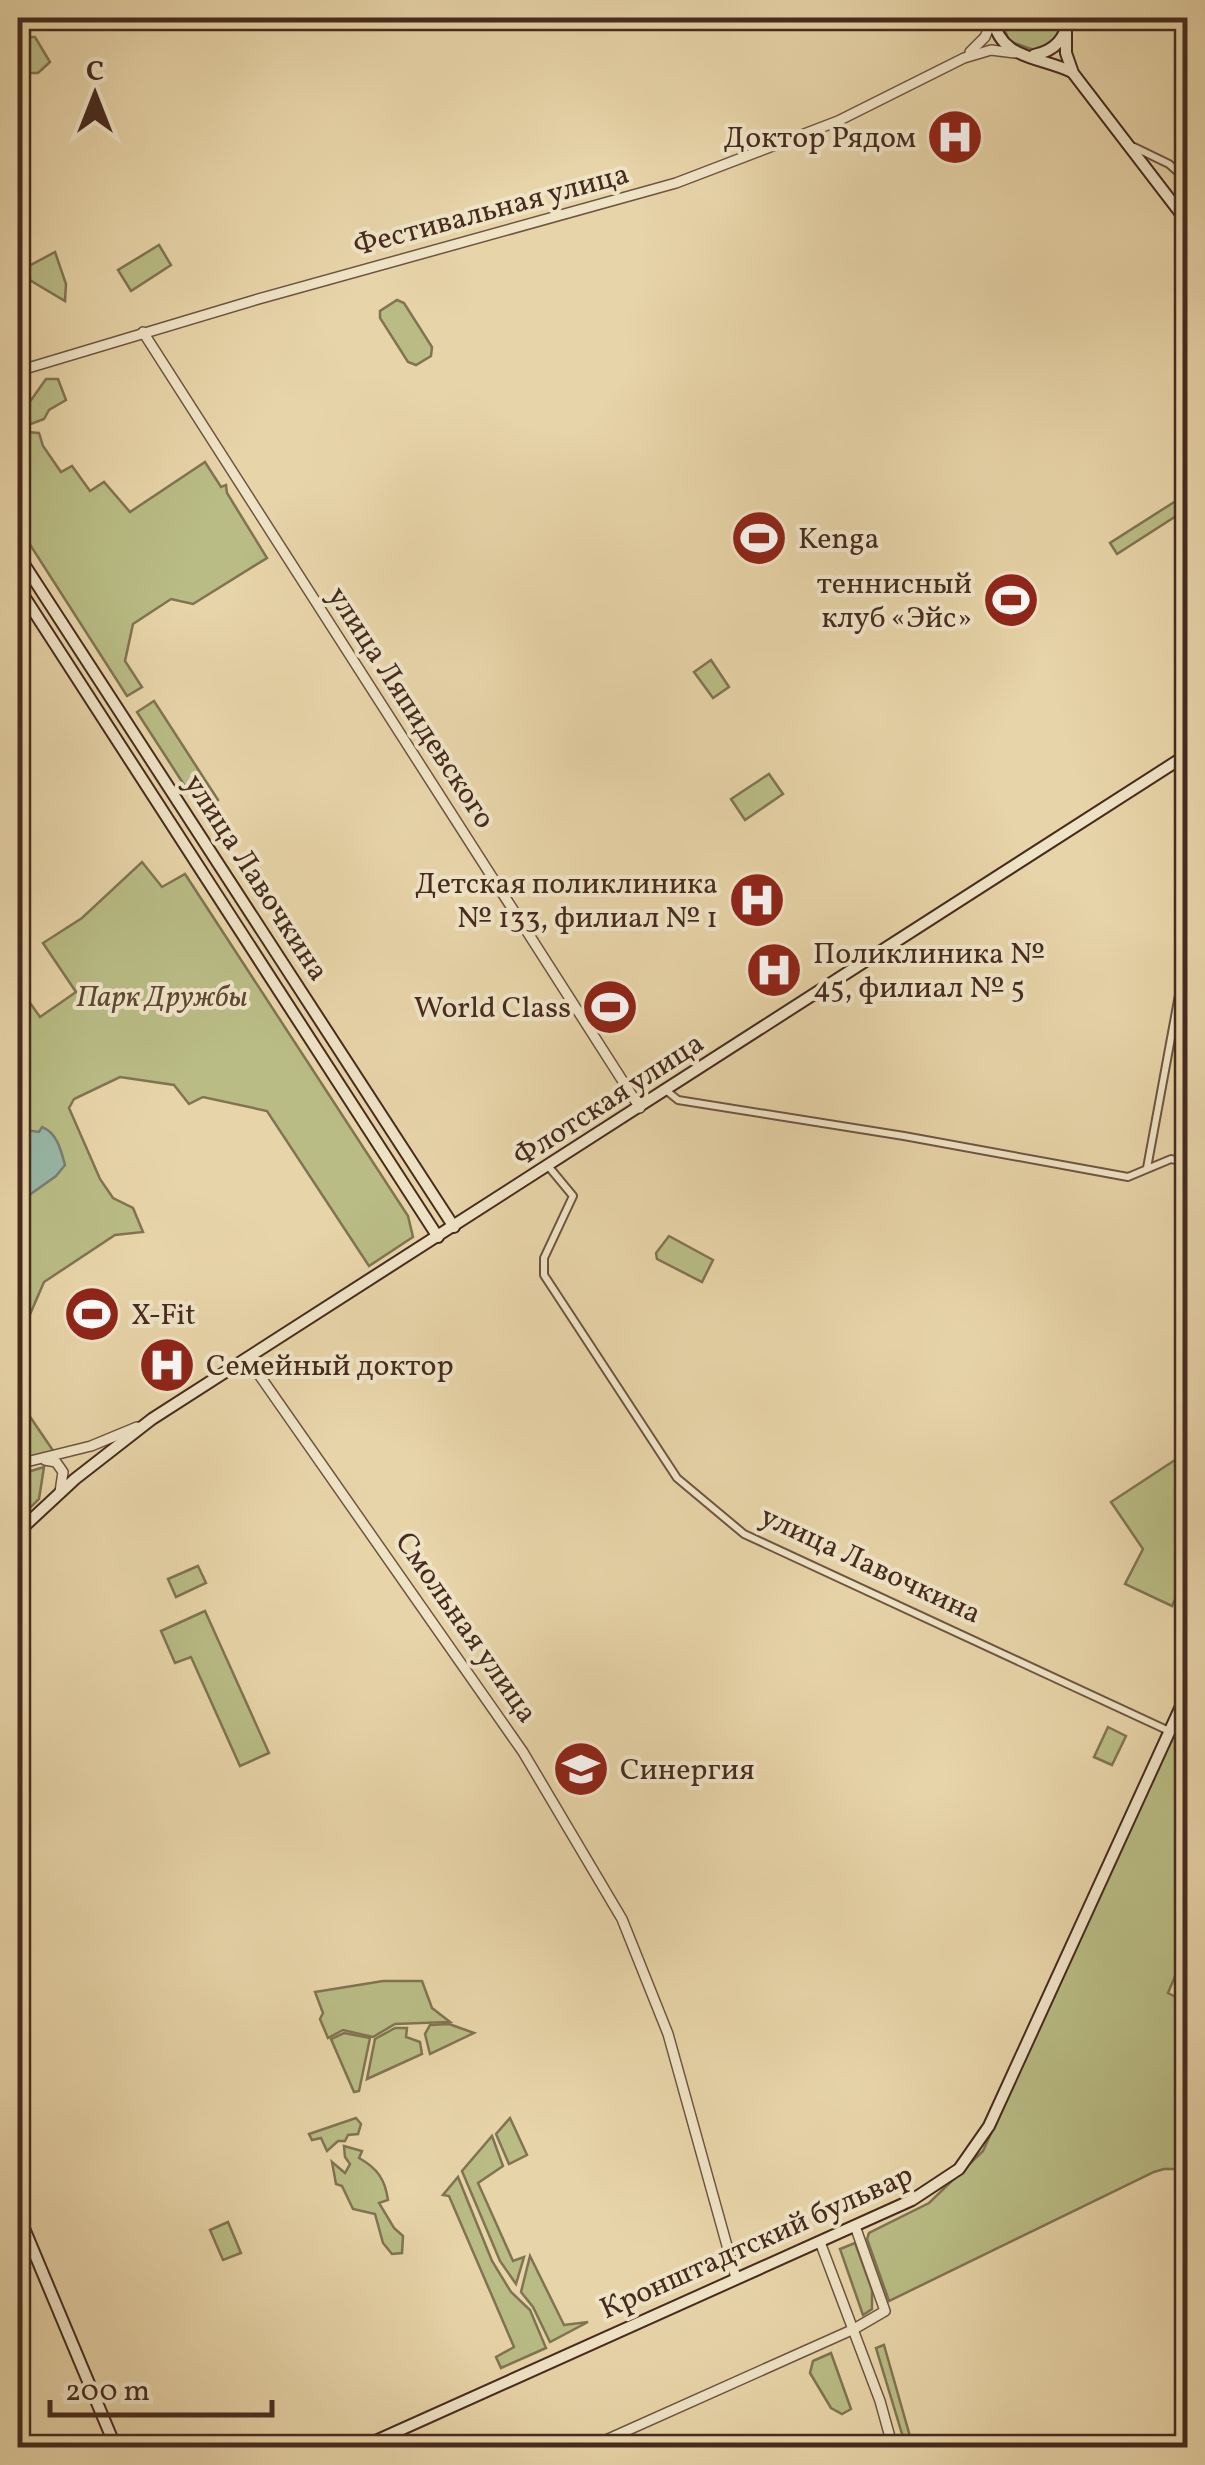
<svg xmlns="http://www.w3.org/2000/svg" width="1205" height="2465" font-family="Vollkorn,serif">
<style>
.green{fill:#b9bc85;stroke:#807452;stroke-width:2.5}
.water{fill:#97b8a7;stroke:#778071;stroke-width:2.5}
.lines{fill:none;stroke-linecap:round;stroke-linejoin:round}
.minor-casing{stroke:#6e5541;stroke-width:10}
.tertiary-casing{stroke:#6e5541;stroke-width:12}
.secondary-casing{stroke:#462b1f;stroke-width:14}
.minor{stroke:#efe3c6;stroke-width:6}
.tertiary{stroke:#efe3c6;stroke-width:9}
.secondary{stroke:#efe3c6;stroke-width:10}
.labels{text-anchor:middle;stroke-width:8;stroke-linejoin:round;paint-order:stroke}
.poi-label{font-size:30px;fill:#462b1f;stroke:#efe3c6;text-anchor:start}
.street-label{font-size:30px;fill:#462b1f;stroke:#efe3c6}
.park-label{font-size:30px;font-style:italic;fill:#5d4833;stroke:#efe3c6}
</style>
<rect width="100%" height="100%" fill="#e7d4a8"/>
<filter id="stains"><feTurbulence type="fractalNoise" baseFrequency=".002" numOctaves="4"/><feColorMatrix values="0 0 0 0 .2 0 0 0 0 .09 0 0 0 0 .02 0 0 0 .5 -.17"/></filter>
<radialGradient id="worn" r=".72"><stop offset=".6" stop-color="#630" stop-opacity="0"/><stop offset="1" stop-color="#630" stop-opacity=".3"/></radialGradient>
<g class="green">
<path d="M1000 18H1063C1061 36 1051 46 1034 50L1009 41Z"/>
<path d="M18 33 20 37H35L50 62 38 73H18Z"/>
<path d="M159 245 171 265 131 291 118 270Z"/>
<path d="M55 252 66 284 65 301 18 273V257L25 268Z"/>
<path d="M397 300 404 303 432 347 431 356 416 365 408 362 380 318V311Z"/>
<path d="M46 379H58L66 400 49 410 44 419 31 424 22 406 29 403Z"/>
<path d="M18 410 27 432 39 433 43 446 61 472 72 466 90 491 104 482 130 512 205 462 221 487 226 485 227 493 267 558 193 604 171 599 133 624 125 661 142 687 127 696 18 526Z"/>
<path d="M1182 497 1187 509 1117 554 1110 543Z"/>
<path d="M711 660 729 687 713 698 694 672Z"/>
<path d="M154 701 218 800 201 811 137 712Z"/>
<path d="M769 774 783 794 745 820 731 799Z"/>
<path d="M142 862 162 887 185 874 408 1216 413 1237 369 1266 267 1111 203 1097 189 1104 174 1085 120 1077 74 1099 69 1108 100 1179 113 1198 133 1208 143 1232 115 1235 44 1282 18 1342V986L40 1017 76 992 43 943 82 918Z"/>
<path d="M669 1236 713 1260 702 1282 657 1259 656 1253Z"/>
<path d="M18 1399 54 1452 18 1460Z"/>
<path d="M1175 1460 1187 1468V1573L1172 1606 1125 1584 1143 1549 1111 1502Z"/>
<path d="M44 1467 39 1499 18 1520V1475Z"/>
<path d="M198 1566 206 1583 176 1597 168 1579Z"/>
<path d="M205 1611 269 1753 240 1766 191 1657 175 1663 161 1631Z"/>
<path d="M1187 1704V1948L1168 1993 1187 2003V2169H1164L1154 2172 889 2301 867 2239 869 2233 929 2203 983 2151Z"/>
<path d="M1108 1727 1126 1736 1112 1765 1094 1757Z"/>
<path d="M383 1981H422L432 2008 450 2022 395 2024 373 2037 343 2030 328 2038 320 2019 323 2013 315 1992Z"/>
<path d="M449 2024 474 2033 430 2054 425 2034 430 2025Z"/>
<path d="M395 2028H407L406 2037 420 2042 422 2054 367 2079 375 2039Z"/>
<path d="M344 2033 370 2038 359 2091 354 2092 331 2039Z"/>
<path d="M356 2118 361 2124 358 2134 348 2135 345 2141H338L327 2151 321 2138 312 2140 309 2134Z"/>
<path d="M510 2118 527 2155 509 2164 496 2134Z"/>
<path d="M492 2136 503 2166 478 2183 513 2261 524 2257 516 2284 500 2261 462 2171Z"/>
<path d="M344 2146 362 2151 359 2158C377 2168 385 2179 388 2200L379 2203 394 2228 403 2236 402 2253 392 2254 383 2243 375 2214 353 2209 342 2186 336 2184 332 2162 345 2173 350 2164 345 2157Z"/>
<path d="M458 2177 492 2261 511 2292 530 2310 546 2348 501 2368 496 2357 514 2347 449 2196 443 2195Z"/>
<path d="M228 2222 241 2253 223 2260 210 2230Z"/>
<path d="M855 2243 872 2290V2309L863 2315 840 2249Z"/>
<path d="M530 2256 564 2325 588 2322 550 2342 533 2307 521 2292Z"/>
<path d="M884 2345 913 2447H906L876 2348Z"/>
<path d="M831 2353 851 2409 842 2414 831 2408 810 2373 813 2361Z"/>
</g>
<path class="water" d="M42 1127C57 1133 61 1150 65 1165L56 1176 18 1203V1129L39 1132Z"/>
<g class="lines">
<g class="minor-casing">
<g id="minor">
<path d="M1134 147 1169 164 1188 181"/>
<path d="M667 1091 678 1100 904 1136 1128 1177 1171 1159 1188 1163"/>
<path d="M549 1167 573 1196 544 1258V1275L677 1478 744 1534 1169 1731"/>
<path d="M1147 1168 1188 946"/>
</g>
</g>
<g class="tertiary-casing">
<g id="tertiary">
<path d="M970 52 985 37 993 18"/>
<path d="M143 332 640 1108"/>
<path d="M18 371 255 300 676 183 838 121 964 58 991 50 1015 53"/>
<path d="M248 1359 523 1752 622 1919 668 2034 736 2278"/>
<path d="M45 1460 56 1462 63 1472 60 1492"/>
<path d="M18 1464 91 1446 137 1427"/>
<path d="M820 2242 880 2401 893 2448"/>
<path d="M588 2448 854 2329 885 2311 855 2226"/>
</g>
</g>
<g class="secondary-casing">
<g id="secondary">
<path d="M993 18C1000 60 1039 56 1072 72"/>
<path d="M1066 29V53L1073 73 1188 223"/>
<path d="M1034 55C1054 51 1066 39 1068 18"/>
<path d="M18 555 454 1227"/>
<path d="M18 587 438 1237"/>
<path d="M18 1532 75 1479 152 1419 1188 754"/>
<path d="M18 2214 116 2448"/>
<path d="M360 2448 912 2200 959 2169 989 2126 1188 1691"/>
</g>
</g>
<use href="#minor" class="minor"/>
<use href="#tertiary" class="tertiary"/>
<use href="#secondary" class="secondary"/>
</g>
<defs>
<g id="hospital-disc" transform="scale(2.875)"><circle r="9.5" fill="#8f2418" stroke="#efe3c6"/><path d="M-5-5h3v3.5h4V-5h3V5h-3V1.5h-4V5h-3Z" fill="#fff"/></g>
<g id="stadium-disc" transform="scale(2.875)"><circle r="9.5" fill="#8f2418" stroke="#efe3c6"/><path d="M0-5a6.5 5 0 1 0 0 10a6.5 5 0 1 0 0-10ZM-3.5-1.8h7v3.6h-7Z" fill="#fff"/></g>
<g id="university-disc" transform="scale(2.875)"><circle r="9.5" fill="#8f2418" stroke="#efe3c6"/><path d="M0-5L7-2L0 1L-7-2ZM-4 1L0 2.5L4 1V4Q0 6-4 4Z" fill="#fff"/></g>
</defs>
<g fill-rule="evenodd">
<use href="#hospital-disc" x="955" y="137"/>
<use href="#stadium-disc" x="759" y="538"/>
<use href="#stadium-disc" x="1011" y="600"/>
<use href="#hospital-disc" x="757" y="900"/>
<use href="#hospital-disc" x="774" y="970"/>
<use href="#stadium-disc" x="610" y="1007"/>
<use href="#stadium-disc" x="92" y="1314"/>
<use href="#hospital-disc" x="167" y="1365"/>
<use href="#university-disc" x="581" y="1769"/>
</g>
<g class="labels">
<g class="poi-label">
<text x="916" y="147" text-anchor="end">Доктор Рядом</text>
<text x="798" y="548">Kenga</text>
<text x="972" y="593" text-anchor="end">теннисный<tspan x="972" dy="34">клуб «Эйс»</tspan></text>
<text x="718" y="893" text-anchor="end">Детская поликлиника<tspan x="718" dy="34">№ 133, филиал № 1</tspan></text>
<text x="813" y="963">Поликлиника №<tspan x="813" dy="34">45, филиал № 5</tspan></text>
<text x="571" y="1017" text-anchor="end">World Class</text>
<text x="131" y="1324">X-Fit</text>
<text x="206" y="1375">Семейный доктор</text>
<text x="620" y="1779">Синергия</text>
</g>
<g class="street-label">
<text transform="translate(491 209) rotate(-15)" y="10">Фестивальная улица</text>
<text transform="translate(412 707) rotate(57)" y="10">улица Ляпидевского</text>
<text transform="translate(257 877) rotate(57)" y="10">улица Лавочкина</text>
<text transform="translate(608 1099) rotate(-33)" y="10">Флотская улица</text>
<text transform="translate(871 1564) rotate(25)" y="10">улица Лавочкина</text>
<text transform="translate(467 1627) rotate(55)" y="10">Смольная улица</text>
<text transform="translate(756 2241) rotate(-24)" y="10">Кронштадтский бульвар</text>
</g>
<g class="park-label">
<text x="162" y="1006">Парк Дружбы</text>
</g>
</g>
<rect width="1205" height="2465" fill="none" stroke="#e7d4a8" stroke-width="60"/>
<rect x="20" y="20" width="1165" height="2425" fill="none" stroke="#462b1f" stroke-width="5"/>
<rect x="30" y="30" width="1145" height="2405" fill="none" stroke="#462b1f" stroke-width="2.5"/>
<g transform="translate(95 95)" stroke="#efe3c6" stroke-width="8" paint-order="stroke">
<path d="M0-8L18 38L0 25L-18 38Z" fill="#462b1f"/>
<text y="-15" font-size="28" font-weight="bold" text-anchor="middle" fill="#462b1f">С</text>
</g>
<path d="M50 2400v15h222v-15" fill="none" stroke="#462b1f" stroke-width="5"/>
<text x="65" y="2400" font-size="30" fill="#462b1f" stroke="#efe3c6" stroke-width="8" paint-order="stroke">200 m</text>
<rect width="100%" height="100%" filter="url(#stains)"/>
<rect width="100%" height="100%" fill="url(#worn)"/>
</svg>
